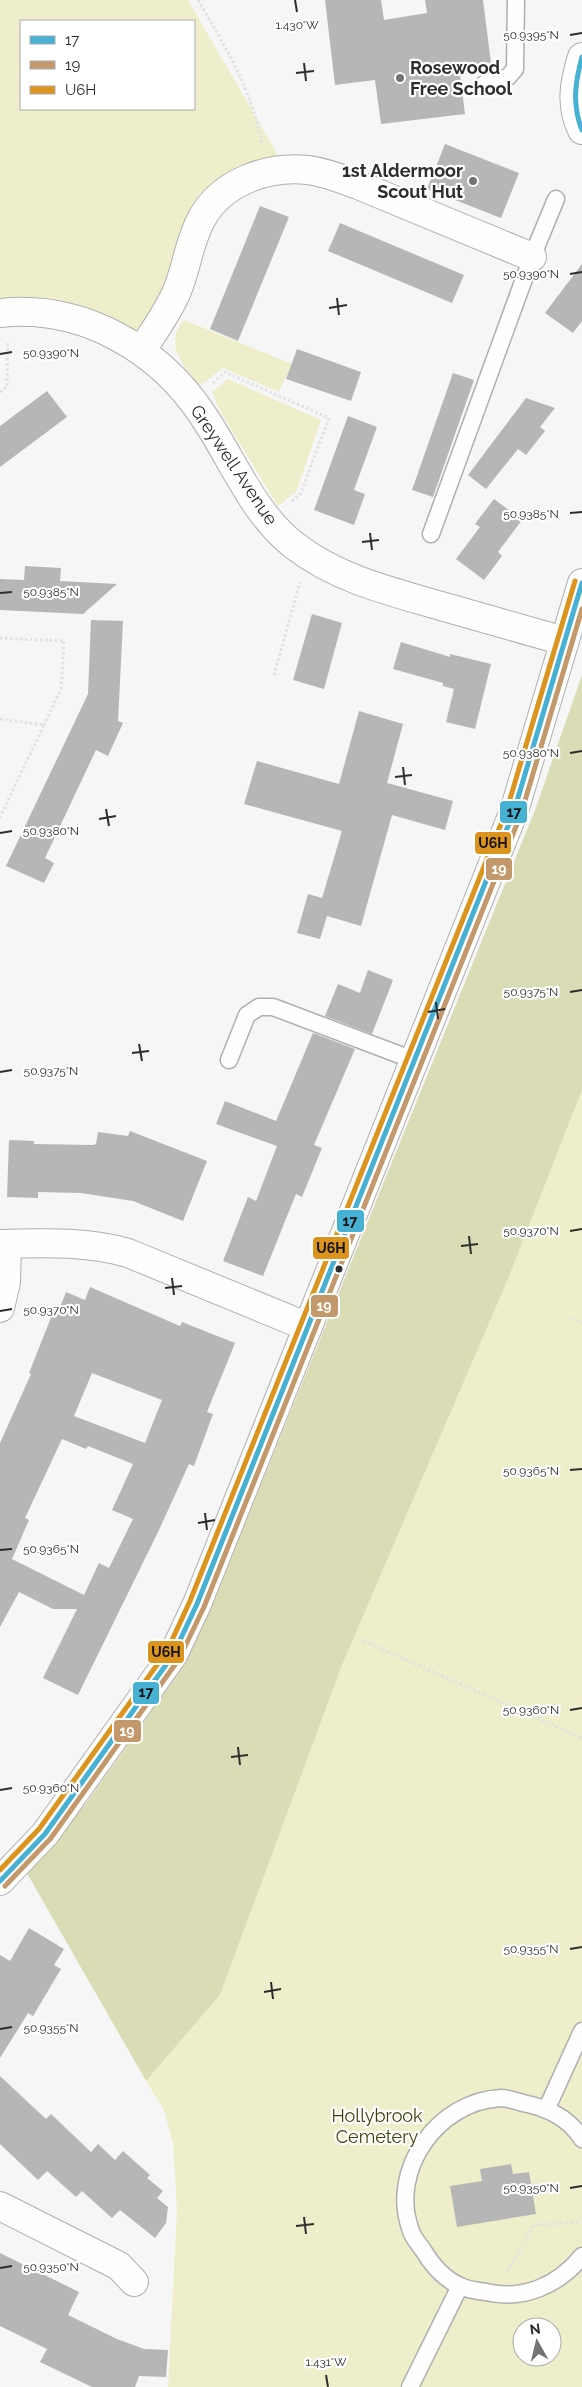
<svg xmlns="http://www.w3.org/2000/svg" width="582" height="2387" font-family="Raleway,sans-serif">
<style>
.green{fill:#eeefca;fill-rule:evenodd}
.forest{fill:#dadcb6}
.building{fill:#b6b6b7;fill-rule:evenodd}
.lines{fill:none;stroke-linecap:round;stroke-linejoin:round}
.lane-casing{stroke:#afafb0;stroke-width:19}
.street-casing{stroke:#afafb0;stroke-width:30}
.secondary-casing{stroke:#afafb0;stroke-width:30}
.path{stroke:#e1e1e2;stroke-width:3;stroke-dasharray:2.5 2.5;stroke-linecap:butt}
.lane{stroke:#fefefe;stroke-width:16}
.street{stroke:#fefefe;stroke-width:28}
.secondary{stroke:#fefefe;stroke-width:28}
.bus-1-casing{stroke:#fff;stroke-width:9}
.bus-2-casing{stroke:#fff;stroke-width:9}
.bus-3-casing{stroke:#fff;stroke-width:9}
.bus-1{stroke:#46b1d2;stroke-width:5}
.bus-2{stroke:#c3986a;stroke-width:5}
.bus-3{stroke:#db941d;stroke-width:5}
.ticks{fill:none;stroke:#2d2d2e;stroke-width:2}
.poi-dot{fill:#737374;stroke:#fff;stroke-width:2}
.bus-dot{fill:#2d2d2e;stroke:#fff;stroke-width:2}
.labels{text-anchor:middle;stroke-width:4.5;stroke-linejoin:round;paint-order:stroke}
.poi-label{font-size:18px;font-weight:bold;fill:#2d2d2e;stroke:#fff;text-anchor:start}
.street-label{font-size:18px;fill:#2d2d2e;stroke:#fff}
.park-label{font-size:18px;fill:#43430e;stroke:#fff}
.ticks-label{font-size:12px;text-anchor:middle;fill:#2d2d2e;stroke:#fff;stroke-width:4.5;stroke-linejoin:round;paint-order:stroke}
.line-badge{stroke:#fff;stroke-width:2}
.badge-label{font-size:14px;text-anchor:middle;font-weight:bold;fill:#fff}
.pale-badge-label{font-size:14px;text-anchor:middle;font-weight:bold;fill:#111}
</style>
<rect width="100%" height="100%" fill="#f6f6f7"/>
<g class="green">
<path d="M0 0H188L279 157 239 165 201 193 182 230 154 323 144 335 124 329 0 303ZM21 21H194V109H21Z"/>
<path d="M184 320 292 364 279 392 223 368 200 386C183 365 163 344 184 320Z"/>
<path d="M228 379 321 420 296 492 278 506 220 411 212 392Z"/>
<path d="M582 1090V2387H168L177 2210 173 2143 164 2110 146 2081 220 1995 342 1665 508 1279ZM522 2327H552V2357H522Z"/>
</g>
<path class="forest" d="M582 675V1090L508 1279 342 1665 220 1995 146 2081 24 1868 85 1805 186 1662 214 1600 535 810Z"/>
<g class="building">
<path d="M325 0H381L384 20 427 13 425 0H483L491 63 459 67 465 114 381 124 375 80 335 85Z"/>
<path d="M445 144 519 173 501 218 427 189Z"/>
<path d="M260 206 289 217 238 341 210 329Z"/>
<path d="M340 223 464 275 452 303 328 251Z"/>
<path d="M582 264V321L573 333 545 313Z"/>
<path d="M297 349 361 372 351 401 286 379Z"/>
<path d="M453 373 474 380 433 497 412 490Z"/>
<path d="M47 391 67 417 0 467V426Z"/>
<path d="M526 398 555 408 540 427 545 431 526 455 518 449 486 489 468 475Z"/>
<path d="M348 416 377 427 354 490 365 494 354 525 314 510Z"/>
<path d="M494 499 522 520 498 552 502 556 484 580 456 559 480 527 475 524Z"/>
<path d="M25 566 61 568 60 581 117 584 83 614 0 610V579L24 580Z"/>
<path d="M312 614 342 623 324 689 293 680Z"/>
<path d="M91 620 123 621 118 721 123 723 108 756 96 750 45 858 54 863 44 883 6 866 88 694Z"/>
<path d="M401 642 450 657V654L491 664 475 729 446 722 454 689 443 686V683L393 669Z"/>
<path d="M359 711 403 724 387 783 453 801 445 830 392 815 361 926 327 916 320 939 297 933 308 894 322 898 342 831 244 804 257 761 339 784Z"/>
<path d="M368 970 393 980 372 1034 325 1016 338 984 360 993Z"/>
<path d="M313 1033 355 1049 314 1145 322 1148 302 1197 296 1194 263 1276 223 1261 248 1197 256 1201 277 1146 216 1124 225 1101 276 1121Z"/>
<path d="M130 1131 207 1161 183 1221 133 1201 81 1193 38 1192V1198L7 1197 9 1140 34 1141V1144L93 1145 96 1144 98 1132 128 1136Z"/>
<path d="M90 1287 180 1326 182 1322 235 1343 207 1412 213 1414 194 1466 189 1464 159 1530 78 1695 43 1678 77 1609H53L19 1592 0 1627V1443L31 1374 29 1373 54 1310 58 1312 66 1292 85 1300ZM92 1373 162 1400 145 1443 74 1416ZM62 1439 86 1449 88 1446 133 1464 112 1510 133 1519 109 1568 99 1563 84 1595 12 1559 29 1520 25 1518Z"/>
<path d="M29 1928 64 1949 54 1965 61 1969 33 2016 28 2013 0 2058V1955L10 1961Z"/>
<path d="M0 2076 46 2119 51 2114 91 2152 98 2144 115 2160 123 2151 150 2175 147 2178 163 2191 157 2198 168 2207 166 2223 155 2238 120 2210 112 2218 82 2191 76 2197 47 2171 38 2180 0 2144Z"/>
<path d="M511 2164 513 2174 529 2172 536 2214 457 2227 450 2186 482 2181 480 2169Z"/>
<path d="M0 2253 79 2292 68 2315 117 2339 144 2349 168 2350 166 2377 139 2376 135 2387H92L40 2362 47 2349 0 2326Z"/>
</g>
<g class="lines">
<g class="lane-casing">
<g id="lane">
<path d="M484 84 508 77 515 69 516 0"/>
<path d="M431 534 532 257 556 199"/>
<path d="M229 1060 247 1015 259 1007H273L416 1061"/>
<path d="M547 2108 582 2031"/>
<path d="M582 2139C568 2117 547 2108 523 2103 516 2101 507 2098 501 2098 438 2101 388 2170 411 2231 413 2238 419 2244 423 2250 432 2265 444 2279 460 2286 468 2290 478 2291 486 2292 523 2301 559 2285 582 2256"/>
<path d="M410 2387 460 2286"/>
</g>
</g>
<g class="street-casing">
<g id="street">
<path d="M0 313C82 304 160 349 204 417 233 460 253 514 295 546 338 579 389 591 441 606 482 618 523 629 564 641"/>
<path d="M142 350C154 331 168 312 177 291 187 267 189 241 202 218 222 182 267 166 307 170 325 172 342 179 358 185L532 257"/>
<path d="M0 1244C44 1243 86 1241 128 1253L308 1327"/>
<path d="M0 1308 6 1282 7 1244"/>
<path d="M0 2206 119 2266 134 2282"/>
</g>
</g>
<g class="secondary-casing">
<g id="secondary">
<path d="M582 57C574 83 570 105 582 130"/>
<path d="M0 1881 45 1834 173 1655 197 1604 514 811 582 583"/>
</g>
</g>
<g class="path">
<path d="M198 0C226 48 252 89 262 145"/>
<path d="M213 383 225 372 329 418 300 495 290 502"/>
<path d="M0 392 7 387 8 341"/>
<path d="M0 638 64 641 61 689 44 725"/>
<path d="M274 675 300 582"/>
<path d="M0 719 44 725 0 817"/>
<path d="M572 1319 582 1323"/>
<path d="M359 1639 582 1738"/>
<path d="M507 2271 534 2225 582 2222"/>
</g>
<use href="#lane" class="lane"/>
<use href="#street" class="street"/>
<use href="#secondary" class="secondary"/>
<g class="bus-1-casing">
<g id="bus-1">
<path d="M582 57C575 83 572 105 582 130"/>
<path d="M0 1881 45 1834 173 1655 197 1604 514 811 582 583"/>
</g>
</g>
<g class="bus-2-casing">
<path id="bus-2" d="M5 1886 51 1838 179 1659 204 1607 521 814 582 609"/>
</g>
<g class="bus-3-casing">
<path id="bus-3" d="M0 1870 39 1829 167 1651 190 1601 507 809 575 581"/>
</g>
<use href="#bus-1" class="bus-1"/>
<use href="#bus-2" class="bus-2"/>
<use href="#bus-3" class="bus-3"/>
</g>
<path class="ticks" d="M295 0 297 12M570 35 582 33M304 63 306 81M296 73 314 71M570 274 582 272M337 298 339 315M329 308 347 305M0 354 12 352M570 513 582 512M370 533 372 550M362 542 379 540M0 593 12 592M570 753 582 751M403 767 405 785M395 777 412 775M106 809 109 826M99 819 116 816M0 833 12 831M570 992 582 990M436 1002 438 1019M428 1012 445 1009M139 1044 142 1061M132 1053 149 1051M0 1072 12 1070M570 1231 582 1229M469 1236 471 1254M461 1246 478 1244M172 1278 174 1295M165 1288 182 1286M0 1311 12 1309M570 1470 582 1469M205 1513 207 1530M198 1523 215 1520M0 1550 12 1549M570 1710 582 1708M238 1747 240 1765M231 1757 248 1755M0 1790 12 1788M570 1949 582 1947M271 1982 273 1999M264 1992 281 1989M0 2029 12 2027M570 2188 582 2186M304 2217 306 2234M296 2226 314 2224M0 2268 12 2266M326 2375 328 2387"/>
<g class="poi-dot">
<circle cx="400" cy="78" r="5"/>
<circle cx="473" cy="181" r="5"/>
</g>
<circle class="bus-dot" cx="339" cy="1269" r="4.5"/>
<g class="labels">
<g class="poi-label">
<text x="410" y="74">Rosewood<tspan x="410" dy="21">Free School</tspan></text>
<text x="463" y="177" text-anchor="end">1st Aldermoor<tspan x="463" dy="21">Scout Hut</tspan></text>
</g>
<g class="street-label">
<text transform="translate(234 465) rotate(56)" y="6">Greywell Avenue</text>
</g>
<g class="park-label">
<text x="377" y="2122">Hollybrook<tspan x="377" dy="21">Cemetery</tspan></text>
</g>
</g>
<g class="ticks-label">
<text x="297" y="29">1.430°W</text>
<text x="531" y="39">50.9395°N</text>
<text x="531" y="278">50.9390°N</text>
<text x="51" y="357">50.9390°N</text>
<text x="531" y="518">50.9385°N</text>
<text x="51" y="596">50.9385°N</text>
<text x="531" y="757">50.9380°N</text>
<text x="51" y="835">50.9380°N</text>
<text x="531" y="996">50.9375°N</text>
<text x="51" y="1075">50.9375°N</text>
<text x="531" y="1235">50.9370°N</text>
<text x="51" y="1314">50.9370°N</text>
<text x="531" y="1475">50.9365°N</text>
<text x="51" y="1553">50.9365°N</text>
<text x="531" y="1714">50.9360°N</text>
<text x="51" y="1792">50.9360°N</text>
<text x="531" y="1953">50.9355°N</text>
<text x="51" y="2032">50.9355°N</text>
<text x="531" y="2192">50.9350°N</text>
<text x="51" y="2271">50.9350°N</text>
<text x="326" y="2366">1.431°W</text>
</g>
<g class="line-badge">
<rect x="499" y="800" width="29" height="24" rx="5" fill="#46b1d2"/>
<rect x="474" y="831" width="38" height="24" rx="5" fill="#db941d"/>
<rect x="485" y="857" width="28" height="24" rx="5" fill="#c3986a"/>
<rect x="336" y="1209" width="29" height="24" rx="5" fill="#46b1d2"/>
<rect x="312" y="1236" width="38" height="24" rx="5" fill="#db941d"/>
<rect x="310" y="1294" width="29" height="24" rx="5" fill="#c3986a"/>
<rect x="147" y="1640" width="38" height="24" rx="5" fill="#db941d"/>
<rect x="132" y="1681" width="28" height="24" rx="5" fill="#46b1d2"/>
<rect x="113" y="1719" width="29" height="24" rx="5" fill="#c3986a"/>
</g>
<g class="badge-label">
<text x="499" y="874">19</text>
<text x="324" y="1311">19</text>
<text x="127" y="1736">19</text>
</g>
<g class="pale-badge-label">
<text x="514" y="817">17</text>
<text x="493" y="848">U6H</text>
<text x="350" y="1226">17</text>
<text x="331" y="1253">U6H</text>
<text x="166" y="1657">U6H</text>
<text x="146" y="1697">17</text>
</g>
<rect x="20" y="20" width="175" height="90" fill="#ffffff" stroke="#ababab"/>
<rect x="30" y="36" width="25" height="8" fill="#46b1d2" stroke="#ababab"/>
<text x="65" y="45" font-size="15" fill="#2d2d2e">17</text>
<rect x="30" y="61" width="25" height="8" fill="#c3986a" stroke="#ababab"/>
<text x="65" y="70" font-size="15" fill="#2d2d2e">19</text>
<rect x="30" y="86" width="25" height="8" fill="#db941d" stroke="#ababab"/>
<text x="65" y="95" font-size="15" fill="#2d2d2e">U6H</text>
<g transform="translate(537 2342) rotate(352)"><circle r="24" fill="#ffffff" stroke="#ababab"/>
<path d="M0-4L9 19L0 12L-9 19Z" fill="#737374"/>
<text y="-8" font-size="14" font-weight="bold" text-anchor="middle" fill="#2d2d2e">N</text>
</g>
</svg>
